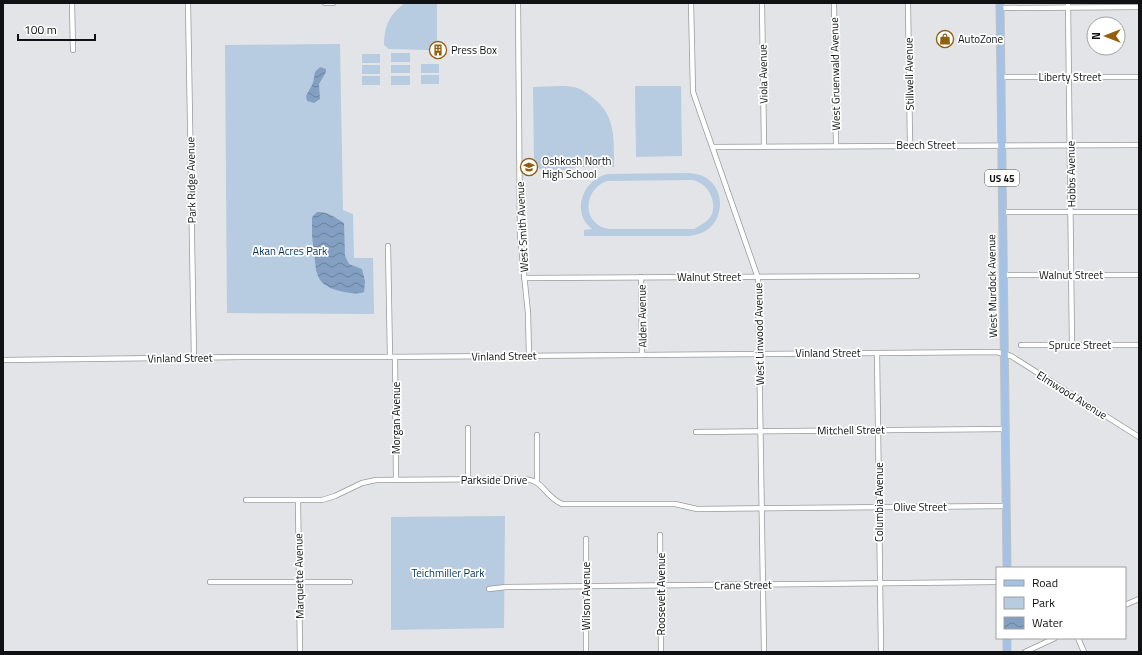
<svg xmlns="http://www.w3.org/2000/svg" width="1142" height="655" font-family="'Titillium Web',sans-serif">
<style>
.green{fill:#b7cbe1;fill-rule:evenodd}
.water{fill:url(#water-waves)}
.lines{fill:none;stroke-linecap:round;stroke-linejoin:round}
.street-casing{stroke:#989a9d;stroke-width:6}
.primary-casing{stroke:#c1c1c1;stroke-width:9}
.street{stroke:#fff;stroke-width:4.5}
.primary{stroke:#a3c2e6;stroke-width:7}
.labels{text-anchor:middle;stroke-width:3.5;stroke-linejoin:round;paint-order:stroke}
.shield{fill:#fff;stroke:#585859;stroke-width:1}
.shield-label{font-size:10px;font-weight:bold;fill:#101112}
.poi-label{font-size:11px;fill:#101112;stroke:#fff;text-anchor:start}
.street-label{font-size:11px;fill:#101112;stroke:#fff}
.park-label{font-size:11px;fill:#04325d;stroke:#fff}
</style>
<defs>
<pattern id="water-waves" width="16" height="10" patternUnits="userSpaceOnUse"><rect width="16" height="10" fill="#83a0c2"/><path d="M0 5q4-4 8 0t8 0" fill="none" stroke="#6a819c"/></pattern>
</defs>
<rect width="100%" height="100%" fill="#e2e4e7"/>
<g class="green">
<path d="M405 3H437V44L431 50 389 49 384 45C384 26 390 14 405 3Z"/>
<path d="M340 44 343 210 353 214 354 258H373L374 314 227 313 225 45Z"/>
<rect x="391" y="53" width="19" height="9"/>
<rect x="362" y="54" width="18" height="9"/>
<rect x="421" y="64" width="18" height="9"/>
<rect x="362" y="65" width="18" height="9"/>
<rect x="391" y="65" width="19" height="8"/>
<rect x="421" y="75" width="18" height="9"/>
<rect x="362" y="76" width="18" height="9"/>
<rect x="391" y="76" width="19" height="9"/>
<path d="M635 86H681L682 156 636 157Z"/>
<path d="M533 87C545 87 563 85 573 87 580 88 587 93 592 97 616 115 614 139 614 167H576L570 170H541L534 164Z"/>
<path d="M607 174 689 173C696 174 704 175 709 180 725 193 723 219 707 230 701 234 695 235 689 236H584V230L592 229C571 213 582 180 607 174ZM691 180C694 180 697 181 700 183 710 188 716 203 712 214 709 221 701 225 694 229H609C582 225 582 190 607 181Z"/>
<path d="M505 516 504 628 391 630V517Z"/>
</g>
<g class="water">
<path d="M320 67 326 69V72L319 84 320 99 314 103 307 101 306 96 313 83 315 72Z"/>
<path d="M317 212C326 211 337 218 344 223L345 256 349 264 362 269 365 281 364 292C357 296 334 291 327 286 320 282 318 277 316 270L312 236V217Z"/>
</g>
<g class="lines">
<g class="street-casing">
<g id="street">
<path d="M72 3 73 50"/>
<path d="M188 3 194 358"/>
<path d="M325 3H333"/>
<path d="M518 3 520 235 528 313 529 356"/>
<path d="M691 3 693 92 758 278 764 652"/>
<path d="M762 3 764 146"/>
<path d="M834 3 836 145"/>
<path d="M908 3 910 145"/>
<path d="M1068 3 1072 346"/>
<path d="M1000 8 1139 7"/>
<path d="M1001 77H1139"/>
<path d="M713 147 1139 145"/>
<path d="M1002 212H1139"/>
<path d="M388 246 390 357"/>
<path d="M1003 275H1139"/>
<path d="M641 277 642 354"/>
<path d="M524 278 917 276"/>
<path d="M1021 345H1139"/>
<path d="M877 353 881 652"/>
<path d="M395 357 396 480"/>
<path d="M3 360 244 357H381L997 352 1011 356 1139 437"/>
<path d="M468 428V480"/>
<path d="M696 432 1005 429"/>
<path d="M537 482V435"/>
<path d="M246 500H322L335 496 362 483 376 480 521 479C545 479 542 495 562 504H675L697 509 1006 506"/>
<path d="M298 501 300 652"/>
<path d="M660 535 661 652"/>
<path d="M586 539V652"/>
<path d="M210 582H350"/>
<path d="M489 589 506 587 997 582"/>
<path d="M1125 605 1139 599"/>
<path d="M1078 638 1084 652"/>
<path d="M1025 652 1055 638"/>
</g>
</g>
<g class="primary-casing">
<g id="primary">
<path d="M1000 3 1007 568"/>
<path d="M1007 638V652"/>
</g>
</g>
<use href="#street" class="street"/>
<use href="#primary" class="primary"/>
</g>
<defs>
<g id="shop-ring" transform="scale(0.9)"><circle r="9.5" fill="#fff" stroke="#915f0e" stroke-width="1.5"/><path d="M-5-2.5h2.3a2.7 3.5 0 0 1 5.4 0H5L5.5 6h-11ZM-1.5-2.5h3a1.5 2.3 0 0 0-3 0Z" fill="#915f0e"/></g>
<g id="building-ring" transform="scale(0.9)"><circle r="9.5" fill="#fff" stroke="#915f0e" stroke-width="1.5"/><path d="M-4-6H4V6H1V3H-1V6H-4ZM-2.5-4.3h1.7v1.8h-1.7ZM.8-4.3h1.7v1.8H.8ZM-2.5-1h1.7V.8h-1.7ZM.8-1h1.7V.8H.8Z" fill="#915f0e"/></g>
<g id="school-ring" transform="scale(0.9)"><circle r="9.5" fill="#fff" stroke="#915f0e" stroke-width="1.5"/><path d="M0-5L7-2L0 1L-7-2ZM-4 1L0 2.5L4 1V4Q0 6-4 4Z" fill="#915f0e"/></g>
</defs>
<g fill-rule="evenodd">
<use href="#shop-ring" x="945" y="39"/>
<use href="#building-ring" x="438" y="50"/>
<use href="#school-ring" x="529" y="167"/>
</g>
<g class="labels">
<rect class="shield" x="985" y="170" width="34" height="16" rx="3"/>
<g class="shield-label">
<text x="1002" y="182">US 45</text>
</g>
<g class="poi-label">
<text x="958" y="43">AutoZone</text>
<text x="451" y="54">Press Box</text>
<text x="542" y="165">Oshkosh North<tspan x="542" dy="13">High School</tspan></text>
</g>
<g class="street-label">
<text transform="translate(763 74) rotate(-91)" y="4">Viola Avenue</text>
<text transform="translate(835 74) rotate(-91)" y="4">West Gruenwald Avenue</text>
<text transform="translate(909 74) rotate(-91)" y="4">Stillwell Avenue</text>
<text x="1070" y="81">Liberty Street</text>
<text x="926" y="149">Beech Street</text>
<text transform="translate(1071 174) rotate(-91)" y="4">Hobbs Avenue</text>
<text transform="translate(191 180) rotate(-91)" y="4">Park Ridge Avenue</text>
<text transform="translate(522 227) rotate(-93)" y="4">West Smith Avenue</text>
<text x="1071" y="279">Walnut Street</text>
<text x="709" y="281">Walnut Street</text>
<text transform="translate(992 286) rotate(-91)" y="4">West Murdock Avenue</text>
<text transform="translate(642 316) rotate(-91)" y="4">Alden Avenue</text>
<text transform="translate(759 334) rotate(-91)" y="4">West Linwood Avenue</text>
<text x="1080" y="349">Spruce Street</text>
<text x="828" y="357">Vinland Street</text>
<text transform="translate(504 356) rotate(-1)" y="4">Vinland Street</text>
<text transform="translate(180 358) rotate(-1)" y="4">Vinland Street</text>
<text transform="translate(1072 395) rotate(32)" y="4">Elmwood Avenue</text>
<text transform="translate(396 418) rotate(-90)" y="4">Morgan Avenue</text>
<text transform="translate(851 430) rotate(-1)" y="4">Mitchell Street</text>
<text x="494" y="484">Parkside Drive</text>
<text transform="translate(879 502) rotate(-90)" y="4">Columbia Avenue</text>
<text x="920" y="511">Olive Street</text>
<text transform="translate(299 576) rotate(-91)" y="4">Marquette Avenue</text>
<text transform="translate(743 585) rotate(-1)" y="4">Crane Street</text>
<text transform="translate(661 594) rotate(-90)" y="4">Roosevelt Avenue</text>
<text transform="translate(586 596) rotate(-90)" y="4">Wilson Avenue</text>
</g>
<g class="park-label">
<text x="290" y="255">Akan Acres Park</text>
<text x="448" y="577">Teichmiller Park</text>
</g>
</g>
<rect width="1142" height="655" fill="none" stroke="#101112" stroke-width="8"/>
<rect x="996" y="567" width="130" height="72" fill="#ffffff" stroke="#9fa0a0"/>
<rect x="1004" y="580" width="20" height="6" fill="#a3c2e6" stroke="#9fa0a0"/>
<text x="1032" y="587" font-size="12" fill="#101112">Road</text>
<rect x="1004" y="597" width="20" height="12" fill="#b7cbe1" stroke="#9fa0a0"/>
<text x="1032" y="607" font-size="12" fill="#101112">Park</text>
<rect x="1004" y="617" width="20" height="12" fill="url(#water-waves)" stroke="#9fa0a0"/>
<text x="1032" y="627" font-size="12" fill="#101112">Water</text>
<g transform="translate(1106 36) rotate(270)"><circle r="19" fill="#ffffff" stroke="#9fa0a0"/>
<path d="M0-3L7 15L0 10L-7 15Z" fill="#915f0e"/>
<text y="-6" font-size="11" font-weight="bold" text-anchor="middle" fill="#101112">N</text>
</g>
<path d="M18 34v6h77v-6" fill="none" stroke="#101112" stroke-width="2"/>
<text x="24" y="34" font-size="12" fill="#101112" stroke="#ffffff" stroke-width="3" paint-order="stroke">100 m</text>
</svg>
